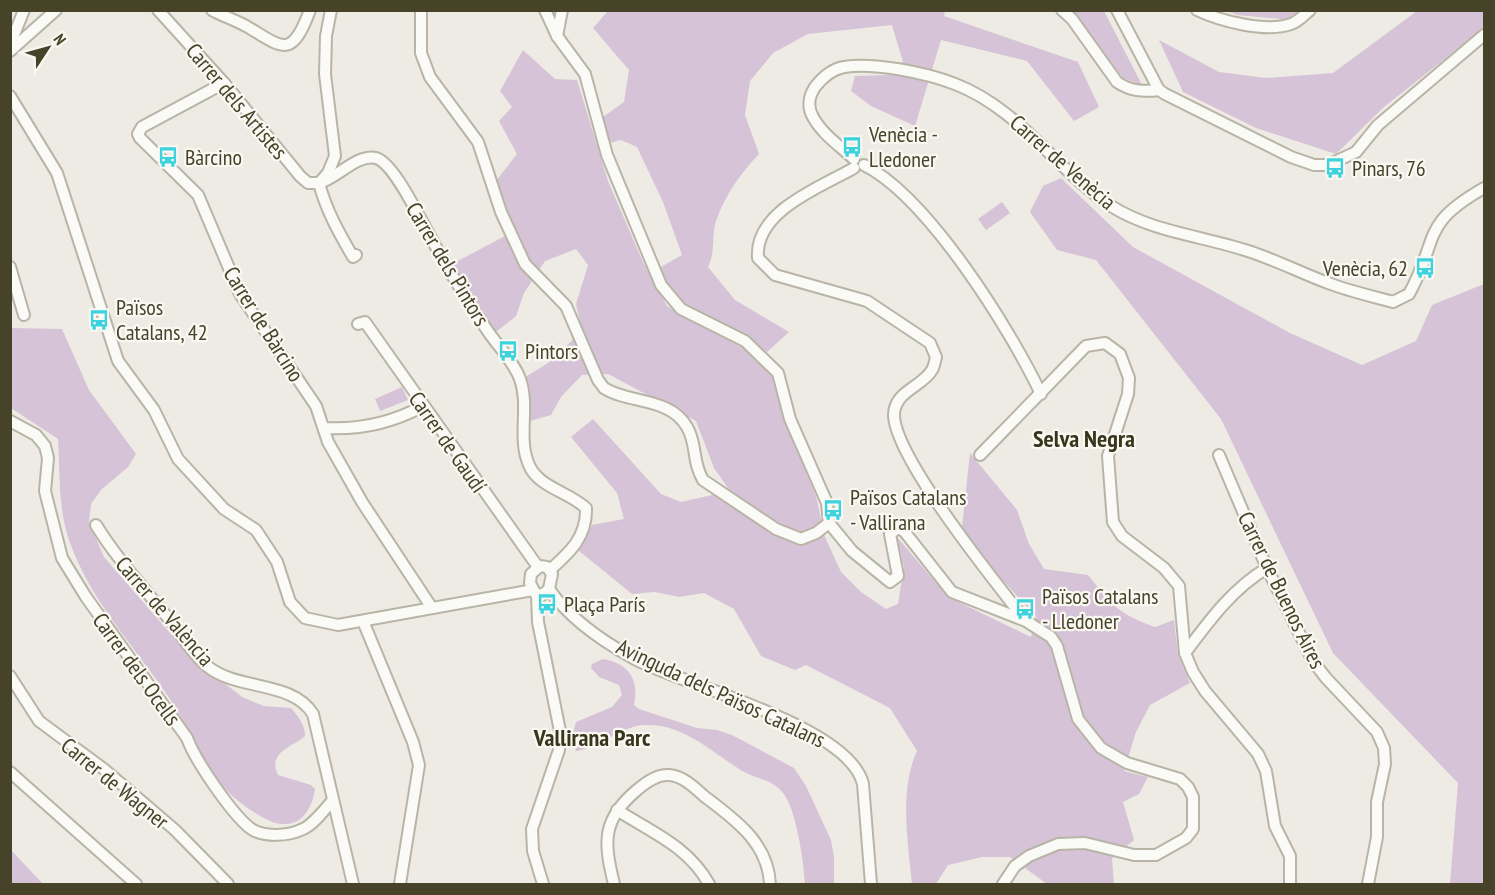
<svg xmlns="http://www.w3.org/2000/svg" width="1495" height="895" font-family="'PT Sans Narrow',sans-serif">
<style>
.green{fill:#d7c3d8}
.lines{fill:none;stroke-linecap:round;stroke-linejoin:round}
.street-casing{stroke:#b8b5a7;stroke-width:14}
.street{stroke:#fafaf7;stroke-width:10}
.labels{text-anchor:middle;stroke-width:4.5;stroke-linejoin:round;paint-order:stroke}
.street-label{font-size:22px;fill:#474328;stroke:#f9f8f3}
.poi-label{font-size:22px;fill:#474328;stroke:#f9f8f3;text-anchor:start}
.neighbourhood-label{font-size:24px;font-weight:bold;fill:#38351b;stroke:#f9f8f3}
</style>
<rect width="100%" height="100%" fill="#edebe3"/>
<g class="green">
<path d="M609 10 945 11 944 16 1078 62 1099 107 1074 121 1027 61 941 40 915 126 871 106 851 91 855 76 889 75 903 62 892 25 808 34 773 53 750 81 745 115 759 154C740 174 725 195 716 221 711 237 716 250 708 267L735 300 789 332 767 352 741 334 677 300 664 281 661 267 682 255 663 202 637 147 621 140 610 143 603 117 624 102 629 70 593 28Z"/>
<path d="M1070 11H1104L1142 85 1123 78Z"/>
<path d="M1227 11H1305L1290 20 1237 15Z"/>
<path d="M1417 11H1484V28L1384 107 1336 154 1256 128 1183 92 1159 40 1219 72 1266 78 1333 73Z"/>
<path d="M523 50 555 79 577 80 608 181 643 262 667 306 748 351 772 375 780 395 787 427 816 496 825 537 841 572 861 592 886 609 898 604 904 567 897 537 948 597 1031 637 1036 617 998 575 962 527 970 453 1017 510 1029 544 1044 569 1088 575C1113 606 1117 613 1155 627L1174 620 1178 655 1190 683 1150 705 1136 732 1124 771 1148 777 1139 794 1123 802 1134 840 1112 858 1114 884H1047L1010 857H982L948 865 936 884H912C908 843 899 789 917 751L890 708 806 665 795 670 761 656 734 609 704 593 679 597 655 592 632 594 578 550 592 525 624 519 617 493 571 437 593 419 661 494 681 502 730 491 714 468 696 421 608 374 582 375 561 397 551 415 530 421 524 378 548 363 582 331 576 304 588 265 576 249 545 261 524 293 516 316 496 332 452 264 507 235 514 226 496 181 517 154 499 121 512 107 500 91Z"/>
<path d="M1061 178 1133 247 1290 333 1362 365 1416 341 1432 305 1484 284V884H1450L1458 783 1333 653 1221 419 1096 260 1057 250 1030 212 1043 186Z"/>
<path d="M1002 202 1010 213 986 230 978 219Z"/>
<path d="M10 328 62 329 89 390 136 454 128 467 101 490 91 504 89 522 104 557 190 656 242 697 264 706 291 708C299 717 305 725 305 736 293 747 267 752 278 775L311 785 315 789C313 804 304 824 286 824 275 825 266 819 257 814 206 784 199 744 170 699 134 645 93 605 70 543 58 511 60 472 58 439L11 408Z"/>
<path d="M402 387 408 400 380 411 375 399Z"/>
<path d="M603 659C630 664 639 680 634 705L639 709 697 728 717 730 732 735 794 768 806 786 831 840 834 857V884H805C804 863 797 818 787 799 776 779 760 781 742 771 712 752 683 723 644 725 618 727 601 748 576 751L572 737 576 722 612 707 622 695 619 685 599 677 591 668 592 664Z"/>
<path d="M10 849 43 884H11Z"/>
</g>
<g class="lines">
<g class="street-casing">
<g id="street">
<path d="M158 10 224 83 300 176 308 183H319C326 210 339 233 353 257L356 255"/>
<path d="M212 10C223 16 235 20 246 26 282 47 291 61 310 10"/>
<path d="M331 10 326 36 325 74 335 156 328 173 319 183C336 179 358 153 376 158 394 163 420 219 430 236 447 268 466 299 487 330 497 345 514 362 520 379 530 407 517 438 529 465 538 487 569 492 586 508 587 537 570 552 550 570"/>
<path d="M421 10V53L430 77 478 142 501 212 525 264 566 306 598 380 604 388C629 404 670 397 687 427 697 443 692 462 703 480L776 529 801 539 816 533 829 523"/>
<path d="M545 10 557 36 585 74 607 155 661 285 681 309 745 341 778 373 790 419 827 503 829 523 852 551 890 582 898 576 890 534 898 528 904 531 952 592 1026 621 1051 637 1057 646 1078 719 1101 748 1127 763 1180 779 1188 787 1193 797V829L1186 838 1156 855H1134L1085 843 1058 844 1029 856 1015 866 1003 884"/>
<path d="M1062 10 1072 19 1117 82C1130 91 1143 92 1159 90"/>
<path d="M1117 10 1159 90 1165 94 1291 157 1314 165H1328L1356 152 1378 125 1484 35"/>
<path d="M1197 10C1220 21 1266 33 1291 24 1298 22 1304 15 1310 10"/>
<path d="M557 36 562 10"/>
<path d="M10 45 24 10"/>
<path d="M10 51 56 10"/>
<path d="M224 83 142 127 138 134 140 138 198 195 240 294 316 406 328 442 362 502 432 608"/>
<path d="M10 96 57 173 118 361 154 410 178 459 224 509 256 530 277 562 290 602 305 618 338 625 533 590"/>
<path d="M854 159C840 146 822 134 813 117 807 107 809 96 815 87 822 78 832 69 844 67 874 62 927 73 955 84 1020 109 1055 169 1111 206 1152 232 1203 236 1248 251 1276 260 1301 273 1328 283 1349 291 1371 296 1393 302L1409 294C1440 238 1419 225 1484 188"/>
<path d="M864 165C928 197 1010 329 1041 394"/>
<path d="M854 168C821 187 754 211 758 258L775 275 867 301 930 343 936 357C935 361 934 367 932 370 922 387 895 391 894 414 893 456 997 584 1025 620"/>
<path d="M10 267 24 315"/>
<path d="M358 324 365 322 538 567"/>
<path d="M10 421 36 435 45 446 48 458 45 491 62 558 86 597 187 738C195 760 231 813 250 828 263 838 289 836 303 829 314 824 325 809 333 800"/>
<path d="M324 428C358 430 392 423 423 406"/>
<path d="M980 455 1086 346 1105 343 1120 354 1129 378 1128 394 1108 456 1113 522 1122 536 1164 568 1179 586 1185 653 1193 672 1205 691 1258 754 1266 771 1275 826 1290 856V884"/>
<path d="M1219 455 1267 568 1313 661 1326 678 1377 732 1384 748 1385 764 1377 802V837L1368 884"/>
<path d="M96 525C117 559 144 588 169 619 181 634 192 654 207 666 237 691 292 680 313 714L353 884"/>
<path d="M540 566 547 567 552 574 549 589 542 595 535 593 530 583 531 574Z"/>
<path d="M549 589C569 618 602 641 633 658 684 686 849 725 863 784L871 884"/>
<path d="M537 594 538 622 560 731 559 750 532 829 533 851 543 884"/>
<path d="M363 621 413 742 419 765 400 884"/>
<path d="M1185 653C1209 621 1232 589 1267 568"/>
<path d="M10 676 39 721 105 770 175 830 228 884"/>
<path d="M10 772 136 884"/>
<path d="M617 810C651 832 688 846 709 884"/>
<path d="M614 884C604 843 601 820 637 790 645 783 657 774 669 775 683 776 694 787 704 796 734 819 768 842 770 884"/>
</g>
</g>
<use href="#street" class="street"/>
</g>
<defs>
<g id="bus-bare" transform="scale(1.62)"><path d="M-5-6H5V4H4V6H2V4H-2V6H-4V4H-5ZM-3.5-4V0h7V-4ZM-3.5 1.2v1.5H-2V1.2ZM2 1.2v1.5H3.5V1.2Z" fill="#3cd2de" stroke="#f9f8f3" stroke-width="2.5" paint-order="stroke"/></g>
</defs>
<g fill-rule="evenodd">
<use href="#bus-bare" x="852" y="147"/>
<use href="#bus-bare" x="168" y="157"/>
<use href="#bus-bare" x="1335" y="168"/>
<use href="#bus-bare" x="1425" y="268"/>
<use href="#bus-bare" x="99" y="320"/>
<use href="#bus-bare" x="508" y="351"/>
<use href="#bus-bare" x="833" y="510"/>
<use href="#bus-bare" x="547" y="604"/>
<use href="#bus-bare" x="1025" y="609"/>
</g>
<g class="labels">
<g class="street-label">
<text transform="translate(237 101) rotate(50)" y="8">Carrer dels Artistes</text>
<text transform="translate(1063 162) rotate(41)" y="8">Carrer de Venècia</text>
<text transform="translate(448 264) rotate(59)" y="8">Carrer dels Pintors</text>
<text transform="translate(264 324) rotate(58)" y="8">Carrer de Bàrcino</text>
<text transform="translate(448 442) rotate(55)" y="8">Carrer de Gaudí</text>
<text transform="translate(1282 590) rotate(64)" y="8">Carrer de Buenos Aires</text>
<text transform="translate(165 611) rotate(49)" y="8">Carrer de València</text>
<text transform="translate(137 669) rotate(54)" y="8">Carrer dels Ocells</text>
<text transform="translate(721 693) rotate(25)" y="8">Avinguda dels Països Catalans</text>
<text transform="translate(115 783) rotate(39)" y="8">Carrer de Wagner</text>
</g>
<g class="poi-label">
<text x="869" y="142">Venècia -<tspan x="869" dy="25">Lledoner</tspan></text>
<text x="185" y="165">Bàrcino</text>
<text x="1352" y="176">Pinars, 76</text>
<text x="1408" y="276" text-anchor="end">Venècia, 62</text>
<text x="116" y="315">Països<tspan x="116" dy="25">Catalans, 42</tspan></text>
<text x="525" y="359">Pintors</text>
<text x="850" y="505">Països Catalans<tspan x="850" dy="25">- Vallirana</tspan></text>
<text x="1042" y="604">Països Catalans<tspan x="1042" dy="25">- Lledoner</tspan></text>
<text x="564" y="612">Plaça París</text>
</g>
<g class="neighbourhood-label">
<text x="1084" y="447">Selva Negra</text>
<text x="592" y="746">Vallirana Parc</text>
</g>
</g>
<rect width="1495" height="895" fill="none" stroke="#474328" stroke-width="24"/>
<g transform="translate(48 48) rotate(54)" stroke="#f9f8f3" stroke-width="4.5" paint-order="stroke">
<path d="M0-4.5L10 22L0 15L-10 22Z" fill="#474328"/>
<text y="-9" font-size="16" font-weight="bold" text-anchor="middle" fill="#474328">N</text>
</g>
</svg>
